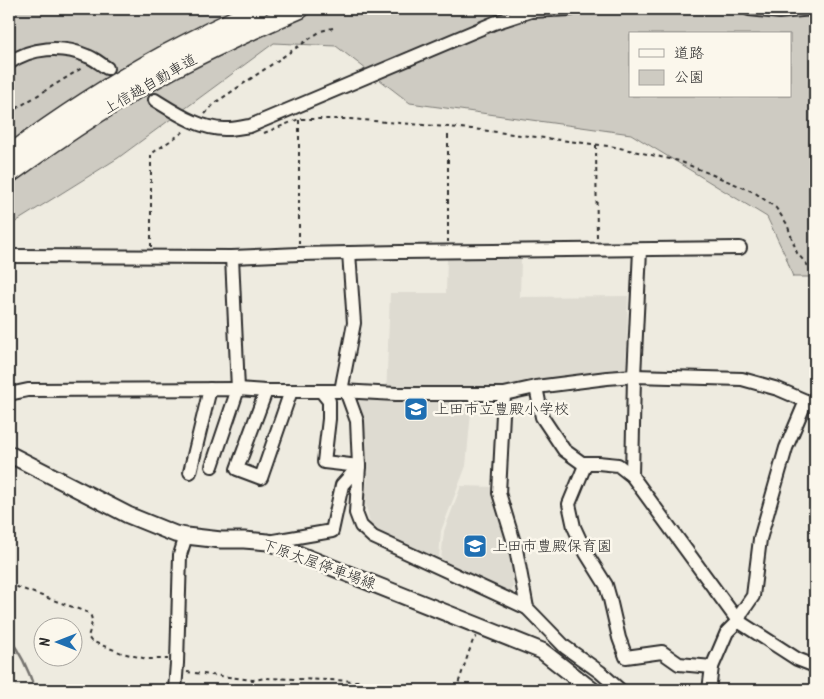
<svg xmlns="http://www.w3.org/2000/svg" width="824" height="699" font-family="Kalam,'Klee One',sans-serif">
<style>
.built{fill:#dedbd1}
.green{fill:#cecbc2;stroke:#7c7b76;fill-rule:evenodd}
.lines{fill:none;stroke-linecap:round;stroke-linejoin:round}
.stream{stroke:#74726e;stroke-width:2.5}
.minor-tunnel{stroke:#c7c5bc;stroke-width:12;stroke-dasharray:12 6;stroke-linecap:butt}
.minor-casing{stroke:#2b2b2b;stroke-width:16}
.major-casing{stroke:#2b2b2b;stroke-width:19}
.highway-casing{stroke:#2b2b2b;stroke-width:21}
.path{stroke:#2b2b2b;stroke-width:2;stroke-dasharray:4 4;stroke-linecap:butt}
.minor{stroke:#fbf7ec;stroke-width:12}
.major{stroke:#fbf7ec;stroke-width:15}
.highway{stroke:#fbf7ec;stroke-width:18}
.labels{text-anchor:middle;stroke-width:5;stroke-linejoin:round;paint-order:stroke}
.street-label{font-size:15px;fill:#2b2b2b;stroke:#fbf7ec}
.poi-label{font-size:15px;fill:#2b2b2b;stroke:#fbf7ec;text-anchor:start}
</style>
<rect width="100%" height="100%" fill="#eeebe0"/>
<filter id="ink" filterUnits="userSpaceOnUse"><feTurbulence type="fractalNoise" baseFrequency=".02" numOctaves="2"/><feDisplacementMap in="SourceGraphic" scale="10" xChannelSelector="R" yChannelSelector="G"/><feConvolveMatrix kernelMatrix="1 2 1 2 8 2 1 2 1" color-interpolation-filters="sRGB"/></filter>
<g filter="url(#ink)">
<g class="built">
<path d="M447 258 521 259 520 297 628 296 626 370 536 383 473 390 466 466 441 531 439 558 374 533 370 524 364 496 368 477 362 417 358 396 386 398 390 293H446Z"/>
<path d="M461 486 495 487 496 508 512 561 513 587 510 596 441 560 444 531Z"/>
</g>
<path class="green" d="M9 9H815V277H793L786 257 767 217 631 134 410 103 336 46 274 43 118 158 9 226ZM630 34H790V96H630Z"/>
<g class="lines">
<path class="stream" d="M9 638C21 653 29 671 35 690"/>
<path class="minor-tunnel" d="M107 68 155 100"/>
<g class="minor-casing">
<g id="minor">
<path d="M749 9 779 12 813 9"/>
<path d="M9 63C31 47 62 45 87 56 94 58 100 64 107 68"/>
<path d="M155 100C176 113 201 130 227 129 234 129 242 127 250 126L494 23 531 11 571 9"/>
<path d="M9 256 232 257 299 254 400 252 740 248"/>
<path d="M536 387 542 417 564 450 582 463H598L618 465 632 476 738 621 797 659 815 666"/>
<path d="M266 391 237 469 261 478 291 391"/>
<path d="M321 391 329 401V419L324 462 359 466"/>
<path d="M341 391 354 323 349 253"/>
<path d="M346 391 357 421 359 466 356 513 361 526 373 537 527 608"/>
<path d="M9 394 28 390 238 389 266 391H341L396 394H504L536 387 607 378 634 376 742 379 778 389 806 401 815 403"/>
<path d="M504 394 499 493 516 549 527 608 565 647 600 672 620 690"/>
<path d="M586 463 569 504 574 527 586 553 606 585 610 599 619 638 626 657 662 652 679 664 712 667 727 632 738 621 742 612 753 596 760 539 786 448 806 401"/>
<path d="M212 466 238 389 232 257"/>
<path d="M190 472 210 389"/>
<path d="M632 476 634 376 640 250"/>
<path d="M268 542 332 531 342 485 359 466"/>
<path d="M175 690 177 663 180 555 186 536"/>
<path d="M709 690 712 667"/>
</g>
</g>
<g class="major-casing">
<path id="major" d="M9 454 128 515 175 534 186 536 221 540H244L268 542 542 651 592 690"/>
</g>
<g class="highway-casing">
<g id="highway">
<path d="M9 155C59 118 111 84 166 54 196 38 227 23 258 9"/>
<path d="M9 174C63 135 118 98 176 67 216 46 258 27 300 9"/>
</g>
</g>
<g class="path">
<path d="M9 113 82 68"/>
<path d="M205 114 215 103 321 31 333 28"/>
<path d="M264 133 299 119H350L472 129 615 147 679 161 754 192 776 208 787 224 797 253 815 274"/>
<path d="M448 135V242"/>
<path d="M596 145 597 240"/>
<path d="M299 244V119"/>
<path d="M151 247V154L186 130"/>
<path d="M9 584 89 613C95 620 90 629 88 637L91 641 122 653 147 659H168"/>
<path d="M187 672 253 680 266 678 358 681 393 690"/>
<path d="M456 689 461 690"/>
<path d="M456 690 472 643 474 638 477 637"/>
</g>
<use href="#minor" class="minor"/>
<use href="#major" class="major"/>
<use href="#highway" class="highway"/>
</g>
</g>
<defs>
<g id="school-square" transform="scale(1.25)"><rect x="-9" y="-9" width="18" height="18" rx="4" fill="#1f6fb2" stroke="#fbf7ec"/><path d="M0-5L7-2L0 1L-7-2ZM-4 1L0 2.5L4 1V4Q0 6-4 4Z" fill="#fff"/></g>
</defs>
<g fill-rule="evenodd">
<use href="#school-square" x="416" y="409"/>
<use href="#school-square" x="475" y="546"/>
</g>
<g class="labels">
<g class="street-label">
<text transform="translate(150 84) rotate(-30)" y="5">上信越自動車道</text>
<text transform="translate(319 564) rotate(20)" y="5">下原大屋停車場線</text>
</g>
<g class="poi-label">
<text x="434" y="414">上田市立豊殿小学校</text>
<text x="492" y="551">上田市豊殿保育園</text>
</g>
</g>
<rect width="824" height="699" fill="none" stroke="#fbf7ec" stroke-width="30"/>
<rect x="15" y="15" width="794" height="669" fill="none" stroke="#2b2b2b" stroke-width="2" filter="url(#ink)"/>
<rect x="629" y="32" width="162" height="65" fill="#fbf7ec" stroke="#a8a59f"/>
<rect x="639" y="49" width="25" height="8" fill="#fbf7ec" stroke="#a8a59f"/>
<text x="674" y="58" font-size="15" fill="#2b2b2b">道路</text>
<rect x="639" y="70" width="25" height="15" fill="#cecbc2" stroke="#a8a59f"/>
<text x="674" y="82" font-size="15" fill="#2b2b2b">公園</text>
<g transform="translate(58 642) rotate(270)"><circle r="24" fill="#fbf7ec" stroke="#a8a59f"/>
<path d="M0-4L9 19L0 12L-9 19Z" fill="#1f6fb2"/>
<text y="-8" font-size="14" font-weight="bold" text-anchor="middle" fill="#2b2b2b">N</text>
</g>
</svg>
